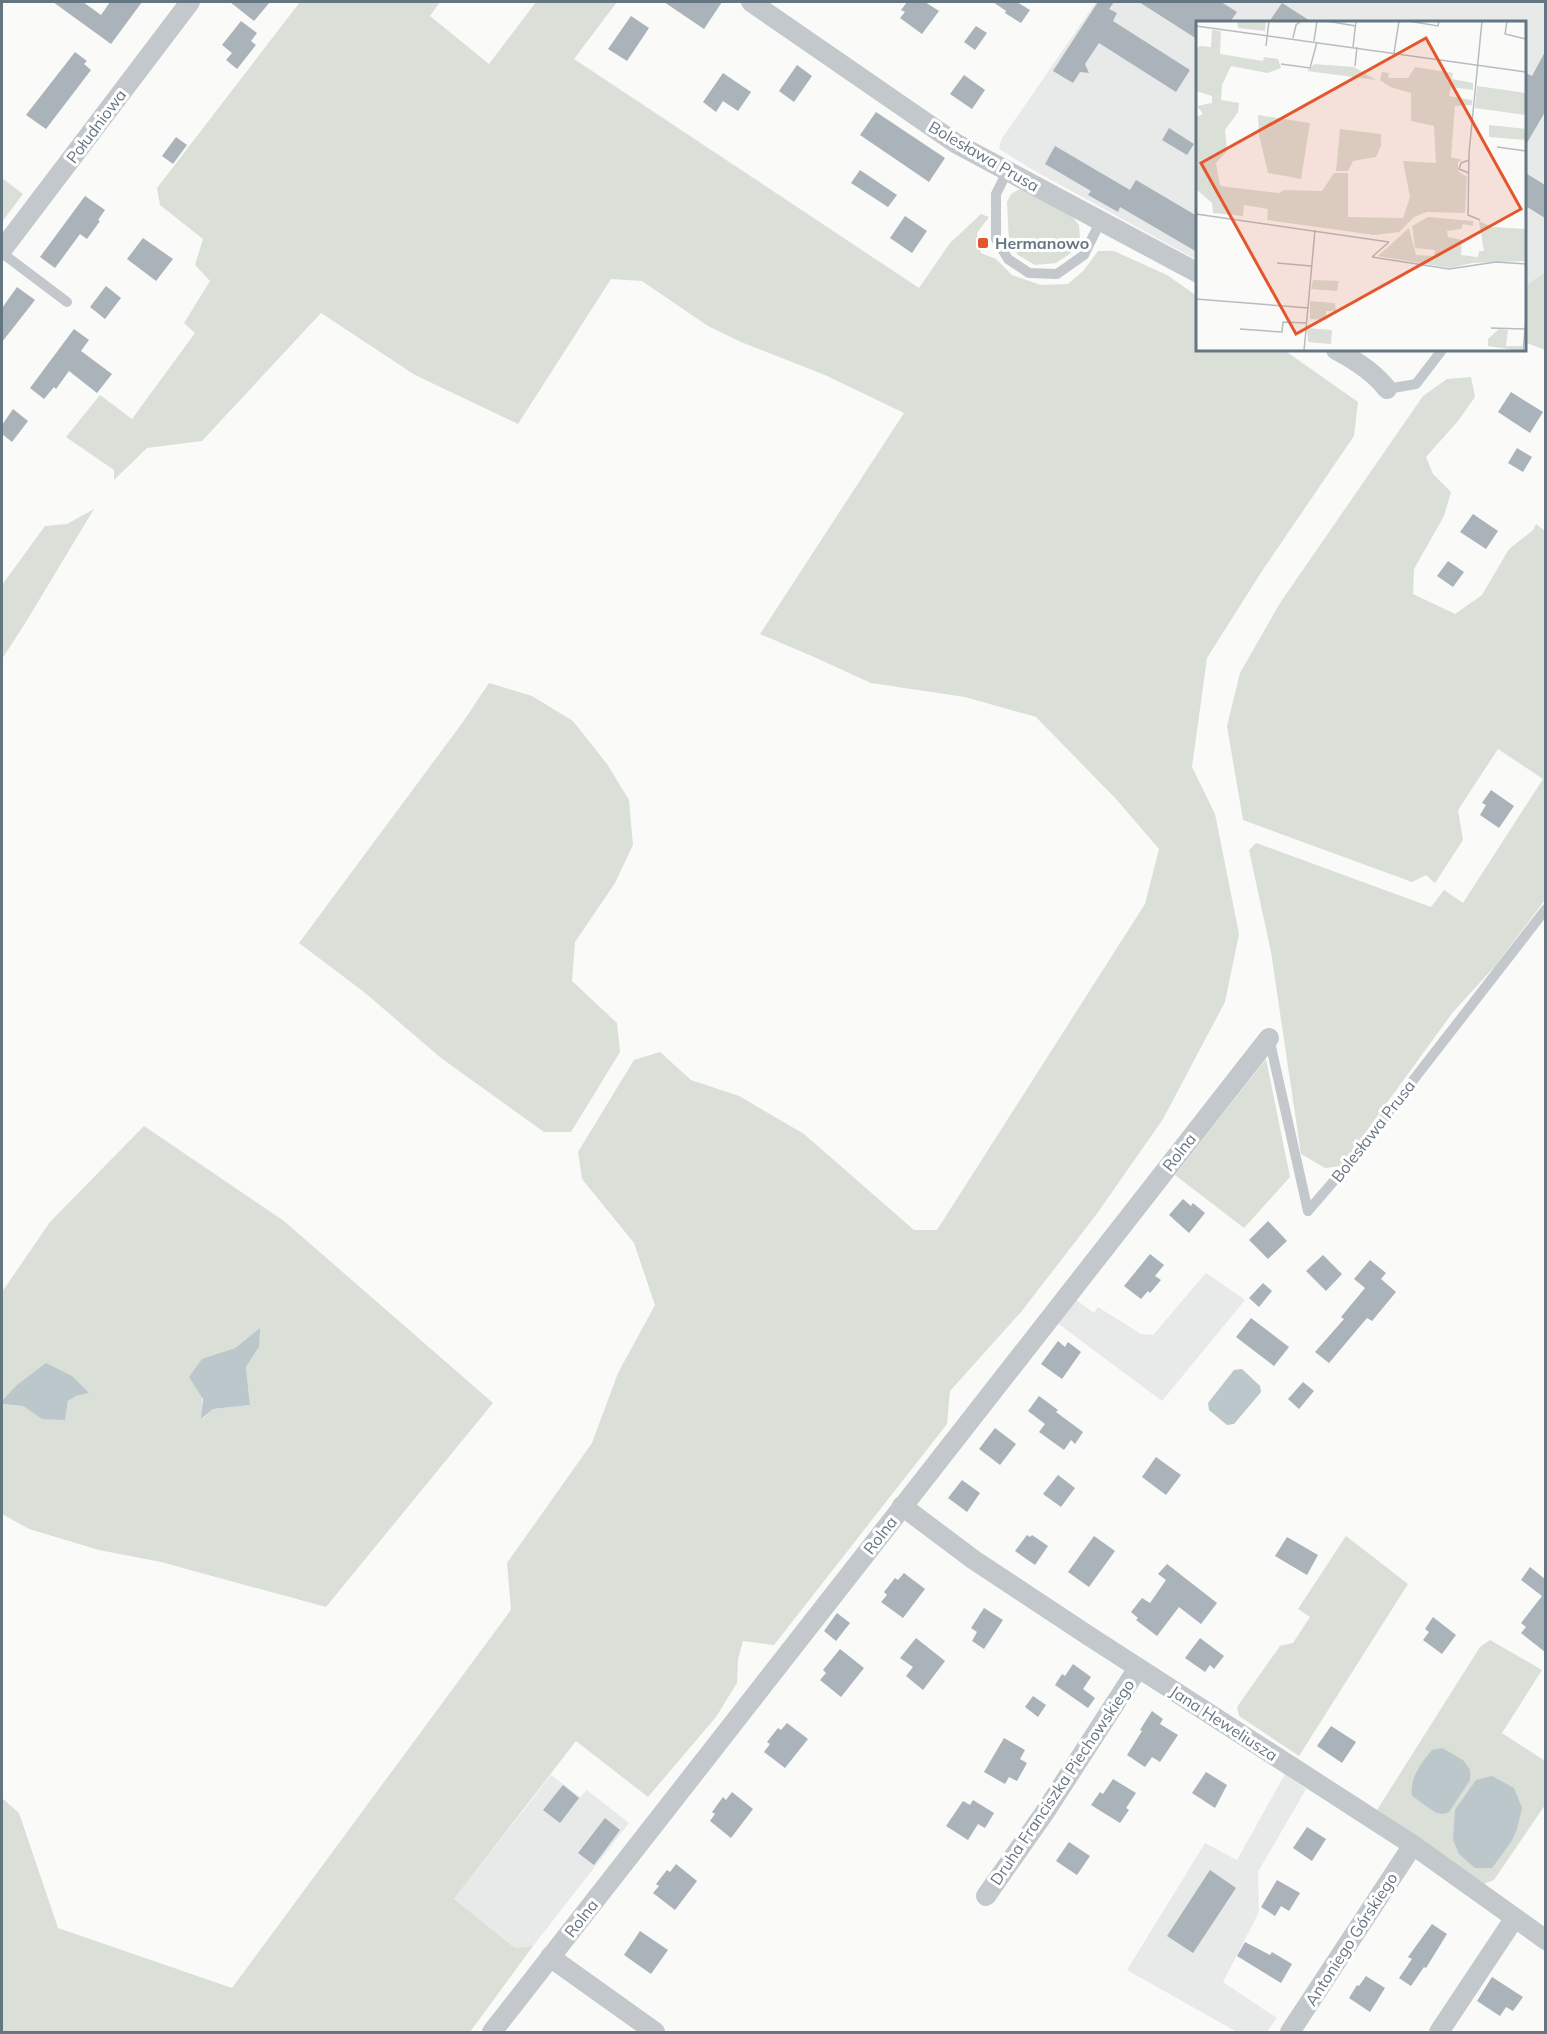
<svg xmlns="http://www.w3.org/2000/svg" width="1547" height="2034" font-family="Mulish,sans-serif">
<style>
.built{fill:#e8e9e9}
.green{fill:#dadfd7;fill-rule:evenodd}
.water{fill:#bbc7cb}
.building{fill:#aab3b9}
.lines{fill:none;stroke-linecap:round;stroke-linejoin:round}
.lane{stroke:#c3c8cc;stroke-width:10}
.street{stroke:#c3c8cc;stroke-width:20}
.poi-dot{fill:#e4572e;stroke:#fff;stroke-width:2}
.labels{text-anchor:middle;stroke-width:6;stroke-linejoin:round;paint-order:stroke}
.street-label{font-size:16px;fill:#657683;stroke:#fff}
.poi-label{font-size:16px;font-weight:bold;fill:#657683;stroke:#fff;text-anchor:start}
.inset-road{fill:none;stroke:#b5bdc2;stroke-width:1.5}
.view{fill:#e4572e;fill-opacity:0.15;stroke:#e4572e;stroke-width:3}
.inset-edge{fill:none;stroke:#657683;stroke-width:3}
</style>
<rect width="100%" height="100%" fill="#fafaf8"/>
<g class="built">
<path d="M1096 2H1545V272L1525 286 1524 22H1198L1197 260 1033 170 999 149 1001 140Z"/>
<path d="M1206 1273 1245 1300 1162 1401 1056 1322 1075 1299 1094 1313 1098 1307 1141 1334 1153 1335Z"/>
<path d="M1285 1774 1306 1789 1258 1872 1259 1912 1223 1982 1277 2018 1267 2032H1237L1127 1970 1205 1843 1237 1860Z"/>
<path d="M551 1775 580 1797 587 1790 629 1823 533 1946 515 1948 454 1899Z"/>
</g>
<g class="green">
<path d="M300 2H440L430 16 489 64 536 2H617L574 59 919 288 950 243 981 214 989 217 977 233 981 253 996 259 1012 275 1041 285 1068 284 1084 270 1098 251H1114L1167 275 1197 296 1198 350H1284L1358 402 1354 436 1262 571 1207 658 1192 767 1215 814 1239 934 1225 1002 1163 1119 1096 1215 1021 1312 950 1391 947 1424 774 1645 743 1641 738 1659 737 1683 716 1717 648 1797 576 1741 454 1899 515 1948 533 1946 470 2032H2V1798L19 1813 58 1928 232 1988 511 1610 507 1563 592 1443 618 1373 655 1305 634 1243 582 1179 578 1152 634 1060 660 1052 691 1080 739 1096 804 1134 914 1230H937L1145 904 1159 849 1116 799 1036 717 965 697 871 683 814 657 760 634 904 413 825 375 741 342 708 326 642 281 611 279 518 424 415 375 321 313 202 441 147 448 114 480V470L66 437 100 395 132 419 195 333 184 323 210 281 195 265 203 239 160 205 157 188Z"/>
<path d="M2 178 23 194 2 222Z"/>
<path d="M1020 189 1071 215 1079 225 1080 239 1071 253 1056 263 1035 265 1018 255 1009 242 1007 202 1011 194Z"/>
<path d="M1545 272V350L1524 342 1525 286Z"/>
<path d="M1471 377 1475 397 1458 421 1426 457 1433 474 1451 492 1444 516 1414 569 1413 594 1455 614 1482 595 1509 549 1533 530 1536 524 1545 531V900L1495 966 1453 1012 1341 1166 1325 1168 1301 1154 1271 952 1249 850 1256 843 1431 907 1444 890 1463 903 1543 779 1498 749 1458 810 1463 840 1435 883 1426 875 1412 882 1243 820 1227 726 1240 673 1280 603 1423 396 1447 379Z"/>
<path d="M94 509 24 625 2 659V585L45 526 67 524Z"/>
<path d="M489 683 532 696 573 721 607 764 629 800 633 845 615 883 575 942 572 981 617 1023 620 1052 571 1132H544L441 1058 364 992 299 943 463 722Z"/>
<path d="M1266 1059 1290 1177 1244 1228 1175 1175Z"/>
<path d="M144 1126 284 1221 493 1403 326 1607 161 1562 99 1550 29 1529 2 1514V1404L23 1406 42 1419H65L68 1401 76 1396 88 1393 2 1401V1292L50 1222ZM259 1329V1347L246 1367 250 1405 213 1409 202 1419V1360L235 1348Z"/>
<path d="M1346 1536 1408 1584 1299 1756 1239 1716 1237 1707 1280 1646 1293 1643 1310 1617 1298 1609Z"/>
<path d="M1490 1640 1542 1670 1502 1733 1545 1761V1805L1494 1880 1481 1885 1381 1819 1377 1810 1480 1647ZM1433 1750 1436 1813 1412 1795C1408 1778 1422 1762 1433 1750Z"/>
</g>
<g class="water">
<path d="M260 1328 259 1347 246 1367 250 1405 213 1409 201 1419 203 1399 189 1377 202 1359 235 1348Z"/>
<path d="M46 1363 72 1376 89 1393 76 1396 68 1401 65 1420 42 1419 23 1406 2 1404V1401L17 1385Z"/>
<path d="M1242 1369 1260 1386 1261 1392 1234 1424 1227 1425 1209 1410 1208 1403 1234 1370Z"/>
<path d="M1442 1748 1463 1760 1470 1770V1780L1449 1812 1443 1814 1436 1813 1412 1796C1408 1779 1422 1762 1432 1750Z"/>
<path d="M1492 1776 1514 1788 1522 1808 1517 1829 1511 1842 1492 1868H1475L1459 1854 1453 1840 1455 1810 1476 1780Z"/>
</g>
<g class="building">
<path d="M53 2H83L101 15 110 2H142L111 44Z"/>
<path d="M230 2H270L254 21Z"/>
<path d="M664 2H722L704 29Z"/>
<path d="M907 2H925L939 11 922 34 900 18 905 12 901 10Z"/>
<path d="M993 2H1017L1030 10 1021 23 1005 13 1006 11Z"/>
<path d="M1098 2H1114L1109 9 1117 13 1113 21 1190 70 1176 92 1099 43 1085 64 1089 73 1080 72 1073 83 1053 71Z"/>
<path d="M1139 2H1221L1237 12 1230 22H1197V39Z"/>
<path d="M1282 3 1312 22H1269Z"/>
<path d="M631 16 649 28 627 61 608 49Z"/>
<path d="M241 21 257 33 251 41 256 45 237 69 226 60 232 53 222 45Z"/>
<path d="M976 26 987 33 975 50 964 42Z"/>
<path d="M75 52 87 61 84 64 91 70 46 129 26 115Z"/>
<path d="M1545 52V112L1524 148V72L1532 76Z"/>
<path d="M797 65 812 76 794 102 779 91Z"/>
<path d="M723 73 751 92 738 111 723 101 716 112 703 102Z"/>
<path d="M964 75 985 90 972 109 950 94Z"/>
<path d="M876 112 945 158 929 182 860 135Z"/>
<path d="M1169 128 1194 144 1187 155 1162 140Z"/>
<path d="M176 137 187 145 173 164 162 156Z"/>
<path d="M1055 146 1130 190 1136 180 1197 216V252L1120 207 1118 212 1088 195 1091 191 1045 164Z"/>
<path d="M860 170 897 195 888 207 851 183Z"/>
<path d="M1524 172 1545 185V218L1524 205Z"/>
<path d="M85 196 105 210 98 220 100 221 87 239 80 234 55 268 40 257Z"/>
<path d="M905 216 927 231 912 253 890 238Z"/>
<path d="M143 238 173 259 156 281 127 259Z"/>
<path d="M106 286 121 298 105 319 90 307Z"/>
<path d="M17 287 35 300 2 342V308Z"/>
<path d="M74 329 89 340 81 351 112 374 97 393 69 371 56 389 54 387 44 399 30 388Z"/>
<path d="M1511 392 1543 412 1530 433 1498 412Z"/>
<path d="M13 409 28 421 12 442 2 434V425Z"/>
<path d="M1517 448 1532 457 1523 472 1508 463Z"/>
<path d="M1473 514 1498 531 1486 549 1460 532Z"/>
<path d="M1448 561 1464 572 1453 587 1437 576Z"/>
<path d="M1491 790 1514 806 1499 828 1480 815 1486 805 1482 803Z"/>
<path d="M1183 1199 1191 1206 1193 1203 1205 1213 1189 1233 1169 1215Z"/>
<path d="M1268 1221 1287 1241 1268 1259 1249 1240Z"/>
<path d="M1150 1254 1164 1265 1155 1276 1161 1280 1150 1293 1148 1291 1141 1299 1124 1286Z"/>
<path d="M1323 1255 1342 1274 1326 1291 1306 1271Z"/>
<path d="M1370 1260 1386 1273 1381 1279 1396 1292 1372 1321 1367 1318 1329 1363 1315 1352 1344 1319 1341 1317 1365 1288 1354 1279Z"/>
<path d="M1263 1283 1272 1291 1259 1307 1249 1298Z"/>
<path d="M1251 1318 1289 1347 1274 1366 1236 1337Z"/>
<path d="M1058 1341 1065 1347 1068 1342 1081 1352 1062 1379 1041 1364Z"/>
<path d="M1303 1382 1314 1391 1299 1409 1288 1399Z"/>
<path d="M1039 1396 1058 1410 1056 1412 1083 1432 1075 1444 1071 1440 1064 1450 1039 1432 1045 1424 1028 1411Z"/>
<path d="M995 1428 1016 1444 1000 1465 979 1449Z"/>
<path d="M1156 1457 1181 1475 1166 1495 1142 1477Z"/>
<path d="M1058 1475 1075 1488 1061 1507 1043 1494Z"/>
<path d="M962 1480 980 1493 967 1512 948 1498Z"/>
<path d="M1027 1535 1030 1537 1032 1535 1048 1546 1035 1565 1015 1551Z"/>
<path d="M1094 1536 1115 1551 1089 1587 1068 1572Z"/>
<path d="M1287 1537 1318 1555 1307 1575 1275 1556Z"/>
<path d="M1167 1564 1217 1603 1201 1624 1179 1607 1157 1636 1136 1620 1138 1618 1131 1612 1142 1598 1150 1603 1166 1580 1158 1574Z"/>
<path d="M1530 1567 1545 1579V1652L1521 1633 1526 1627 1521 1623 1542 1596 1521 1580Z"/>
<path d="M904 1573 925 1589 903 1618 881 1602 887 1595 884 1592 895 1578 898 1580Z"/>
<path d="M984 1608 1003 1620 984 1649 972 1641 977 1632 971 1628Z"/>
<path d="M837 1613 850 1623 836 1641 824 1631Z"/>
<path d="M1433 1617 1456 1635 1442 1654 1423 1640 1429 1632 1425 1629Z"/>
<path d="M916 1638 945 1661 923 1690 906 1676 913 1667 900 1658Z"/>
<path d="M1200 1638 1224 1656 1214 1669 1210 1665 1205 1672 1185 1658Z"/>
<path d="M840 1649 864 1668 841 1697 820 1680 826 1673 823 1670Z"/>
<path d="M1073 1664 1091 1677 1083 1689 1095 1698 1088 1708 1055 1685 1062 1674 1065 1676Z"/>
<path d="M1033 1696 1046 1705 1038 1717 1025 1707Z"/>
<path d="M1152 1711 1163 1719 1160 1724 1178 1735 1160 1762 1152 1757 1145 1767 1127 1755 1142 1731 1140 1730Z"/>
<path d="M787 1723 808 1739 785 1768 764 1752 770 1744 767 1742 778 1728 781 1730Z"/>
<path d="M1331 1726 1356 1742 1342 1763 1317 1746Z"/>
<path d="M1004 1738 1025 1750 1020 1759 1027 1763 1017 1781 1009 1777 1005 1784 984 1772Z"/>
<path d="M1206 1772 1227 1785 1215 1808 1192 1793Z"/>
<path d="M1113 1779 1136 1793 1126 1808 1129 1810 1120 1823 1091 1805 1100 1792 1103 1794Z"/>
<path d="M563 1785 579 1798 560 1823 543 1810Z"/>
<path d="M732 1792 753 1809 731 1838 710 1821 715 1814 712 1812 723 1797 726 1800Z"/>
<path d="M973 1800 994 1813 985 1828 978 1824 968 1840 946 1826 963 1801 970 1805Z"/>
<path d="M605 1818 620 1830 594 1865 578 1853Z"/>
<path d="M1307 1827 1326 1839 1312 1861 1293 1848Z"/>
<path d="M1069 1842 1090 1856 1077 1875 1056 1861Z"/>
<path d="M676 1864 697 1881 675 1910 653 1893 659 1886 656 1884 667 1870 670 1872Z"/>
<path d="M1210 1870 1236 1888 1193 1953 1167 1936Z"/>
<path d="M1277 1880 1300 1893 1289 1911 1281 1906 1275 1916 1261 1907Z"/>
<path d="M1432 1924 1447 1934 1426 1968 1424 1967 1411 1986 1399 1978 1412 1959 1408 1957Z"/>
<path d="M640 1931 668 1950 651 1974 624 1955Z"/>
<path d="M1245 1942 1270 1955 1272 1952 1292 1964 1281 1983 1237 1956Z"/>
<path d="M1366 1976 1385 1988 1370 2012 1349 1998 1357 1985 1359 1986Z"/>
<path d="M1492 1977 1523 1997 1513 2011 1506 2007 1500 2016 1477 2001Z"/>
</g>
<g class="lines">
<g class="lane">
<path d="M1007 172 996 194V239L1008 259 1029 273 1057 274 1084 255 1101 220"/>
<path d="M2 253 67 302"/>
<path d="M1387 389 1416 384 1442 350"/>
<path d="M1269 1038 1308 1211"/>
<path d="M1308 1211 1345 1168 1546 909"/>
</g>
<g class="street">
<path d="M751 2 957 144 1198 273"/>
<path d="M2 250 190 2"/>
<path d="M1336 350C1355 360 1374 372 1387 389"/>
<path d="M902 1506 974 1560 1089 1636 1413 1845 1546 1940"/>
<path d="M986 1896 1045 1812 1138 1668"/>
<path d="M550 1957 655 2032"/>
<path d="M492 2032 1269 1038"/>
<path d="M1290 2032 1413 1845"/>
<path d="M1439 2032 1514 1919"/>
</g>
</g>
<rect class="poi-dot" x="977" y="237" width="12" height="12" rx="3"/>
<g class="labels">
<g class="street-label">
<text transform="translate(96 126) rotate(-53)" y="6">Południowa</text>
<text transform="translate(984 156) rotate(30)" y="6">Bolesława Prusa</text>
<text transform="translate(1373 1131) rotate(-52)" y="6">Bolesława Prusa</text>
<text transform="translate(1179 1152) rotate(-52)" y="6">Rolna</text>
<text transform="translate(880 1535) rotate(-52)" y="6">Rolna</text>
<text transform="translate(1224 1723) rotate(33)" y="6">Jana Heweliusza</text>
<text transform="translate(1062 1782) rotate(-56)" y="6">Druha Franciszka Piechowskiego</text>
<text transform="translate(581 1918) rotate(-52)" y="6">Rolna</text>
<text transform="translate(1351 1939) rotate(-57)" y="6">Antoniego Górskiego</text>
</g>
<g class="poi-label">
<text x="995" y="249">Hermanowo</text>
</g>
</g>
<g transform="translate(1196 21)">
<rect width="330" height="330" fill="#fafaf8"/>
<path d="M41 0H70L69 10 42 7ZM16 9 25 10 24 33 67 40 68 36 82 38 85 47 71 52 35 45 26 64 25 79 43 82 42 91 29 109 31 130 20 142 24 165 83 172 88 169 126 170 138 152H152V196L207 197 214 176 207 140 240 142 238 105 215 100V72L194 66 184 59 186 51 193 52 192 57H212L219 46 257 52 256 58 277 62V69L255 66 253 75 276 79V84L259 85 255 136 267 139 262 141V150L271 156 269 192 231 191 218 196 203 211 178 214 71 199 72 188 48 184 47 195 17 192 16 182 0 168V96L7 93 1 85 16 82V75L0 70V31L3 25 15 26ZM118 43 158 46 180 59 111 50ZM281 65 330 72V94L279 87ZM62 94 114 102 105 158 72 152 63 114ZM293 104 330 108V119L293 116ZM144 108 185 113V125L180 136 157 140 152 150H140ZM232 196 277 200V205L267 203 265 208 251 210 252 216 266 219 265 234 282 236 283 230H288L283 200 296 206 330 208V240L276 242 254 247 182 235 213 207 220 234 238 235 239 229 219 227 216 205ZM117 259 143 260 141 270 115 268ZM114 280 139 282 140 290H130V299L114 298ZM111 307 136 309 135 323 112 321ZM303 308 312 309 310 325H326V330L292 325V318Z" fill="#dadfd7"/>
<path class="inset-road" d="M130 0 160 5M212 0 242 5 243 0M311 0 309 13 330 18M0 5 330 51M97 17 100 4 105 0M118 20 121 0M70 25 73 0M157 26 160 0M198 32 203 0M85 43 114 47 121 21M159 45 161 26M301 126 330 130M273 139 265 142 263 148 273 152M0 193 193 221M284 199 272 194 273 132 286 0M176 236 253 248 300 241 330 243M176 236 193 221M81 242 115 245M0 278 113 287M295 307 329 308M44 308 86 311 87 301 111 302M108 330 119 209M327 330 330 298"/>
<path class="view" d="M230 17 325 188 100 313 5 142Z"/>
<rect width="330" height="330" class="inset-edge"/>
</g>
<rect width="1547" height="2034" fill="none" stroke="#657683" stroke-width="6"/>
</svg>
